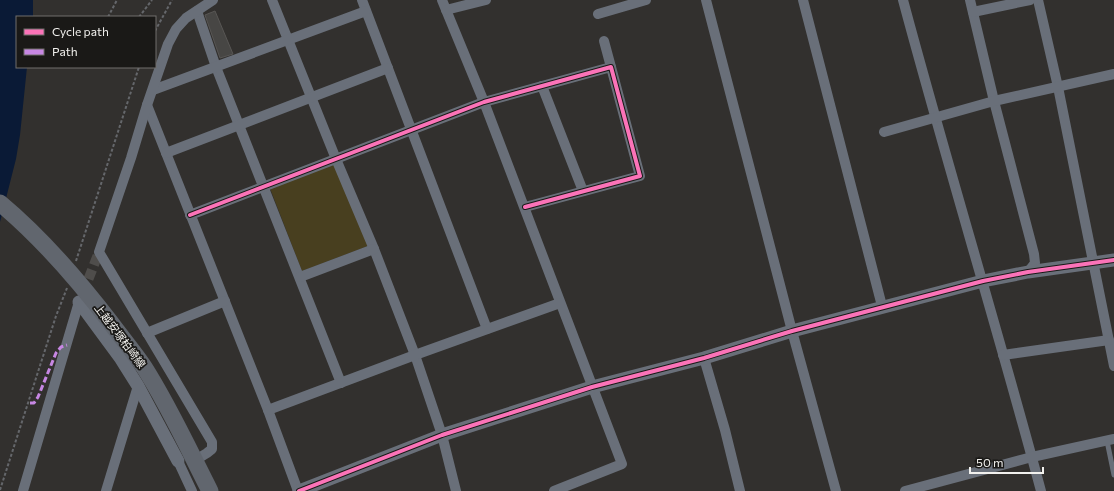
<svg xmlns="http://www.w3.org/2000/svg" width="1114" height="491" font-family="Commissioner,'Noto Sans JP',sans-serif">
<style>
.green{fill:#483f1f}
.water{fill:#0a1a36}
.building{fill:#474644;stroke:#585654}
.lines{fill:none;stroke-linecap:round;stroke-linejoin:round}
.minor-tunnel{stroke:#4f4d4b;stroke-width:10;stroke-dasharray:10 5;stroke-linecap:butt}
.path{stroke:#65676b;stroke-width:2;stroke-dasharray:3 2;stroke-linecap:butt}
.service{stroke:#696f79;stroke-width:5}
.minor{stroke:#696f79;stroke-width:10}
.tertiary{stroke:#696f79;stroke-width:13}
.primary{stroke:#61666e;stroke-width:17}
.quiet{stroke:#c787e3;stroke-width:3;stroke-dasharray:6 3;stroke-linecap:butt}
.cycleway-casing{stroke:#1a1917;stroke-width:6}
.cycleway{stroke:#fb73b8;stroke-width:4}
.labels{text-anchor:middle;stroke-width:3.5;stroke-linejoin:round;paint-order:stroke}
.street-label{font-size:11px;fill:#f2f1ee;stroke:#1a1917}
</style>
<rect width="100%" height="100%" fill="#32302e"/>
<path class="green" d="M336 162 368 246 302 271 270 188Z"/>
<path class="water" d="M0 0H33V17H17V67H27L20 135 16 159 0 222Z"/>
<path class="building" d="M215 11 233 54 220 58 205 15Z"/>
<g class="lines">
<path class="minor-tunnel" d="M83 293 99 252"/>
<g class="path">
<path d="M108 17 117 0"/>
<path d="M139 17 152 0"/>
<path d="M155 31 172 0"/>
<path d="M76 261 139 67"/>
<path d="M0 490 56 316 67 288"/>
</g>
<path class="service" d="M1107 441 1114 475"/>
<g class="minor">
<path d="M272 0 336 159 374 249 415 355 442 435 456 491"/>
<path d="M362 0 487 329"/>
<path d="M442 0 484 102 622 464 554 491"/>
<path d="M706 0 792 331 836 491"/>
<path d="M803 0 882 306"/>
<path d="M903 0C947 164 997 327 1041 491"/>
<path d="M970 0 994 101 1034 254 1035 263 1028 272"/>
<path d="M1038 0 1058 87 1114 366"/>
<path d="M446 10 486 0"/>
<path d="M197 11 216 67 341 383"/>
<path d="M973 12 1030 0"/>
<path d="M598 14 646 0"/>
<path d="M604 41 611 67"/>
<path d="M542 86 583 191"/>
<path d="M153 90 366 11"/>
<path d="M147 105 268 410 298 491"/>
<path d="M884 132 994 101 1114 74"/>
<path d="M166 153 388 68"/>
<path d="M190 215 484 102 611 67 640 176 525 207"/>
<path d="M300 277 374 249"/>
<path d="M147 333 225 301"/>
<path d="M1003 355 1109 340"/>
<path d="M704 358 725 430 740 491"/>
<path d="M268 410 415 355 560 303"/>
<path d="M178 461 192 491"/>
<path d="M194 461 207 453 212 449V442L99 252 131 158 147 105 168 44 176 29 186 18 213 0"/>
<path d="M23 491 79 302"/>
<path d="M106 491 138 386"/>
<path d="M905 491 1032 457 1114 439"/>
</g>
<g class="tertiary">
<path d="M79 302 121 359 138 386 178 461"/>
<path d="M299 491 442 435 592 387 704 358 792 331 983 281 1028 272 1114 260"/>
</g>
<path class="primary" d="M0 203C42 238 78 280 111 323 122 338 134 352 144 367 169 406 189 450 210 491"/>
<path class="quiet" d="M30 403H34L38 397 56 353 61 347 67 345"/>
<g class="cycleway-casing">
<g id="cycleway">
<path d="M190 215 484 102 611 67 640 176 525 207"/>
<path d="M299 491 442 435 592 387 704 358 792 331 983 281 1028 272 1114 260"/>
</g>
</g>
<use href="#cycleway" class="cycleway"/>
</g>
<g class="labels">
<g class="street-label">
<text transform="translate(120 336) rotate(53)" y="4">上越安塚柏崎線</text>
</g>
</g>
<rect x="16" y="16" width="140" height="52" fill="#1a1917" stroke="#706f6d"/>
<rect x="24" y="29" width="20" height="6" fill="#fb73b8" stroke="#706f6d"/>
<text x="52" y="36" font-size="12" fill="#f2f1ee">Cycle path</text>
<rect x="24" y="49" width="20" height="6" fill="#c787e3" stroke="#706f6d"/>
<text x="52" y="56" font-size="12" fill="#f2f1ee">Path</text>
<path d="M970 467v6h73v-6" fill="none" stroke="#f2f1ee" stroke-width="2"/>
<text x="976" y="467" font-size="12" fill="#f2f1ee" stroke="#1a1917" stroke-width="3" paint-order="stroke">50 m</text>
</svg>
